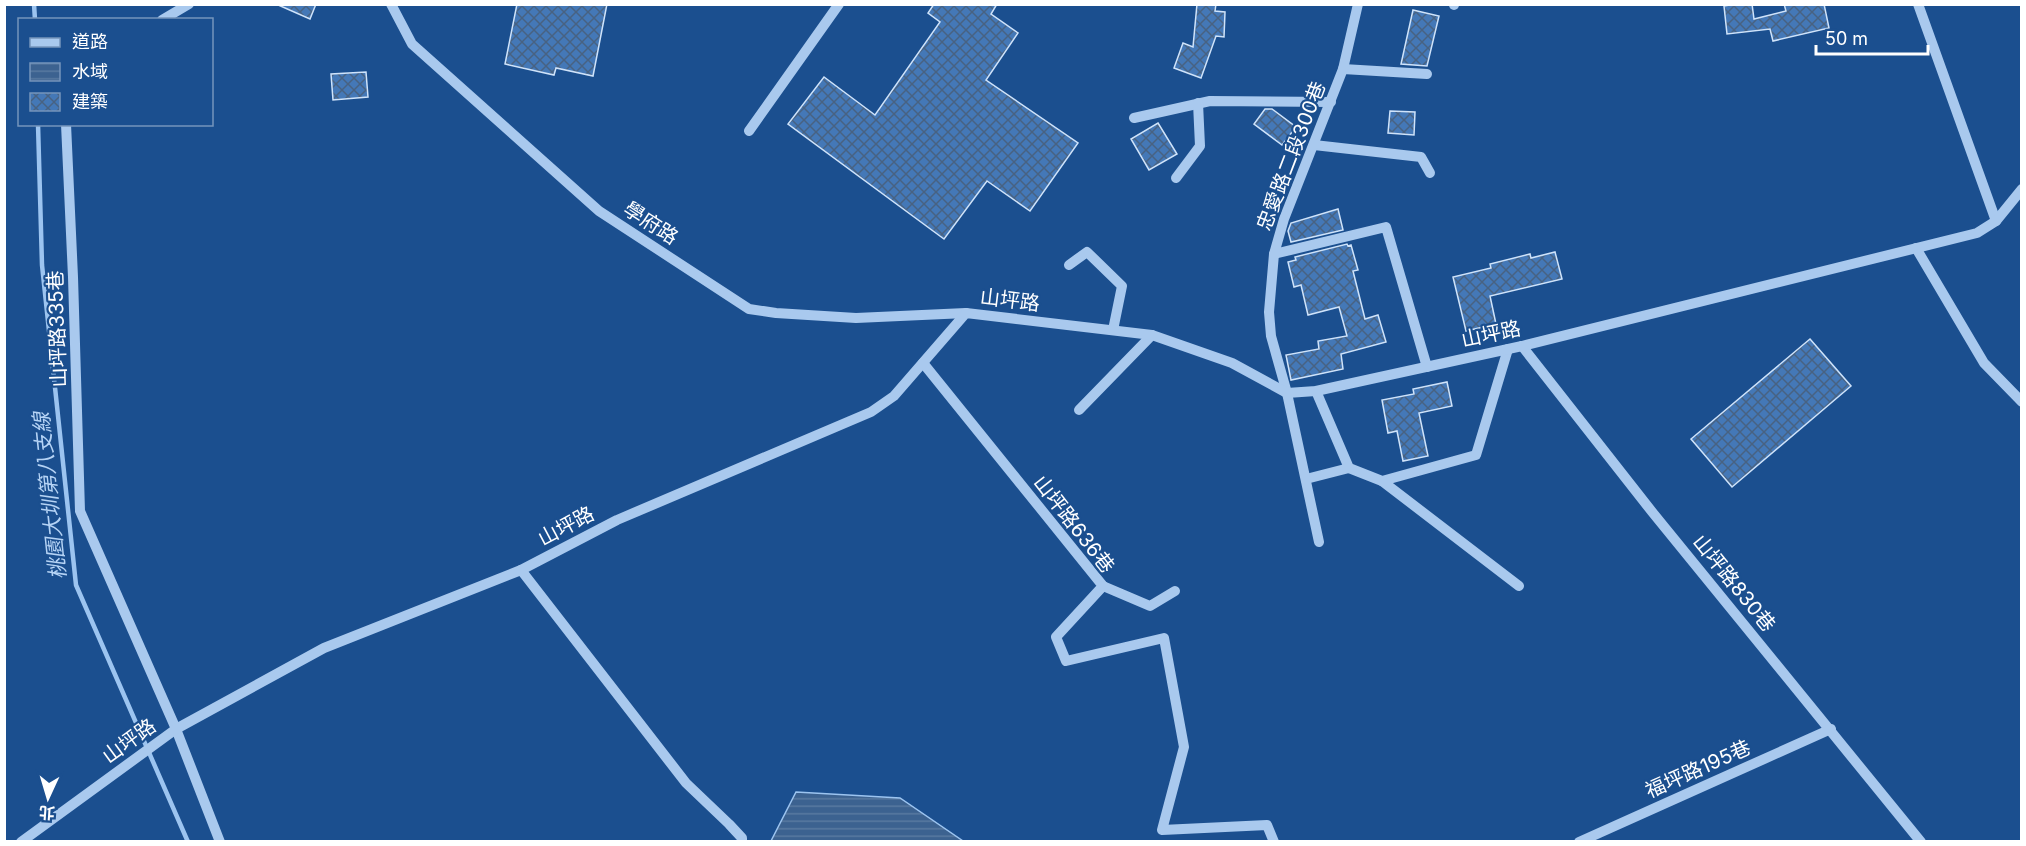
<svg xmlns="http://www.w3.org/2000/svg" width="2026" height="846" font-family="Inter,'Noto Sans TC',sans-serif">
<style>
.water{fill:url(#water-rules);stroke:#9cc4f0;stroke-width:1.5}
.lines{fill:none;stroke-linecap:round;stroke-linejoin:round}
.stream{stroke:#9cc4f0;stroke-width:4.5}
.building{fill:url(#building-cross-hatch);stroke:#cfe3fa;stroke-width:1.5}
.minor{stroke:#a9c9ee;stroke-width:10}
.labels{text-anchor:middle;stroke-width:4.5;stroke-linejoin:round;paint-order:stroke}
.street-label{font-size:20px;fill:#fff;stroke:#1b4f8f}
.water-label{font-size:21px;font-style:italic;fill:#b5d3f5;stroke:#1b4f8f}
</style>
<defs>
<pattern id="water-rules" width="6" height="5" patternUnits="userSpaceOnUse" patternTransform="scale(1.5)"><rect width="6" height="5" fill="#3c6290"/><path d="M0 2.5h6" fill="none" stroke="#597aa1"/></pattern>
<pattern id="building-cross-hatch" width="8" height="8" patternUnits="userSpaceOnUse" patternTransform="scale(1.5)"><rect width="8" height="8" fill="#4478b7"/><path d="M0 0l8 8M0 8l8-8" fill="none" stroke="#486282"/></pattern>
</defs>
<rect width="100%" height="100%" fill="#1b4f8f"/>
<path class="water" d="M796 792 900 798 963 841H771Z"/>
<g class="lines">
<g class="stream">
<path d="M34 4 35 20"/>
<path d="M38 124 42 265 76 585 188 842"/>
</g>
</g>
<g class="building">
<path d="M276 4H316L310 19Z"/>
<path d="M517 4H607L593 76 556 68 554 75 505 64Z"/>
<path d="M934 4H997L991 14 1018 33 986 80 1078 143 1030 211 987 181 944 239 788 124 824 77 875 115 940 22 928 13Z"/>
<path d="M1197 4H1216L1215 11 1225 12 1224 37 1216 36 1201 78 1174 68 1183 43 1193 47Z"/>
<path d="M1735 4H1752L1754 19 1786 11 1784 4H1824L1829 28 1773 41 1770 29 1727 34 1724 6Z"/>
<path d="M1413 10 1439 16 1427 66 1401 64Z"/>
<path d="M366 72 368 97 333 100 331 74Z"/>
<path d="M1265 109H1272L1296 127 1282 145 1254 124Z"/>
<path d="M1390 111 1415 112 1414 135 1388 133Z"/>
<path d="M1158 123 1177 154 1149 170 1131 139Z"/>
<path d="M1338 209 1343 230 1291 242 1288 231 1291 223Z"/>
<path d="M1347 244 1348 246 1351 245 1358 270 1353 271 1365 319 1378 315 1386 342 1341 354 1343 369 1291 380 1286 355 1319 349 1318 341 1347 336 1339 307 1308 315 1301 285 1294 287 1288 262 1296 260 1295 257Z"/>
<path d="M1555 252 1562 279 1490 296 1496 324 1466 331 1453 277 1491 268 1490 264 1530 254 1531 258Z"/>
<path d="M1810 339 1851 386 1732 487 1691 439Z"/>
<path d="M1447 382 1452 406 1419 413 1428 456 1403 461 1397 431 1388 433 1382 400 1414 394 1413 389Z"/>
</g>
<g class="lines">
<g class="minor">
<path d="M391 4 412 44 599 211 749 309 776 313 856 318 966 313"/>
<path d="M1454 4V5"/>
<path d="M1918 4 1996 221"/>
<path d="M162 20 189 4"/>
<path d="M1343 69 1427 74"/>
<path d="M1134 118 1210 101 1331 102"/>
<path d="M66 124 73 277 80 511 176 729 220 842"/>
<path d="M749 131 839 4"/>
<path d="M1314 145 1421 157 1430 173"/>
<path d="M1176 178 1200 146 1198 103"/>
<path d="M1916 248 1984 363 2022 402"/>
<path d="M1274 254 1386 227 1427 367"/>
<path d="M1069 265 1087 252 1122 286 1113 330"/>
<path d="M1522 346 1653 513 1921 842"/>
<path d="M923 363 1103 586 1056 637 1066 661 1164 638 1184 747 1162 830 1267 825 1274 842"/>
<path d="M1316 391 1349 468 1382 481 1476 455 1508 349"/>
<path d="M1079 410 1152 335"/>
<path d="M1306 479 1349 468"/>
<path d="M1382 481 1519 586"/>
<path d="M1319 542 1287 393 1271 336 1269 312 1274 254 1284 219 1343 69 1358 4"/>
<path d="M521 570 686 783 729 824 742 838V842"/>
<path d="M1103 586 1150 606 1175 591"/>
<path d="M21 842 176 729 324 648 521 570 617 520 871 412 894 396 966 313 1152 335 1232 363 1287 393 1316 391 1522 346 1977 233 1996 221 2022 189"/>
<path d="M1579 842 1831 729"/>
</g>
</g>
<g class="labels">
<g class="street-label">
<text transform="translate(1291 156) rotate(-69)" y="7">忠愛路二段300巷</text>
<text transform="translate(651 223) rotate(33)" y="7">學府路</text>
<text transform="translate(1010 300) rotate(7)" y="7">山坪路</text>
<text transform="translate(57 329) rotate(-92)" y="7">山坪路335巷</text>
<text transform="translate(1491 334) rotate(-12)" y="7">山坪路</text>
<text transform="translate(1074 524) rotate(52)" y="7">山坪路636巷</text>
<text transform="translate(566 526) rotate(-28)" y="7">山坪路</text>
<text transform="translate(1734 583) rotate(51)" y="7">山坪路830巷</text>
<text transform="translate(129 741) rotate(-36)" y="7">山坪路</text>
<text transform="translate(1698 769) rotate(-24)" y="7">福坪路195巷</text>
</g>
<g class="water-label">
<text transform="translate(50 496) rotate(-96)" y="7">桃園大圳第八支線</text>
</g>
</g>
<rect width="2026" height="846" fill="none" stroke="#ffffff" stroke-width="12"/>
<rect x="18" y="18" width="195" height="108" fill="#1b4f8f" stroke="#7695bc" stroke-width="1.5"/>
<rect x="30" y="38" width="30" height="9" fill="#a9c9ee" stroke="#7695bc" stroke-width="1.5"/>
<text x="72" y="48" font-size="18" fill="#ffffff">道路</text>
<rect x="30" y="63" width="30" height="18" fill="url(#water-rules)" stroke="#7695bc" stroke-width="1.5"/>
<text x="72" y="78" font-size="18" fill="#ffffff">水域</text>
<rect x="30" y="93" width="30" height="18" fill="url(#building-cross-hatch)" stroke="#7695bc" stroke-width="1.5"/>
<text x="72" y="108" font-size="18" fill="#ffffff">建築</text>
<g transform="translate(48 798) rotate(184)" stroke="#1b4f8f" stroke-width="4.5" paint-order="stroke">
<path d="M0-4.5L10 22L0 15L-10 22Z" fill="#ffffff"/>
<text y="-9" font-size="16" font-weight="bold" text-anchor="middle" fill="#ffffff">北</text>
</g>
<path d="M1816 45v9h112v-9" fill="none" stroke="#ffffff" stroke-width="3"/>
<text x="1825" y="45" font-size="18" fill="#ffffff" stroke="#1b4f8f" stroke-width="4.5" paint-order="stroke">50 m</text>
</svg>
